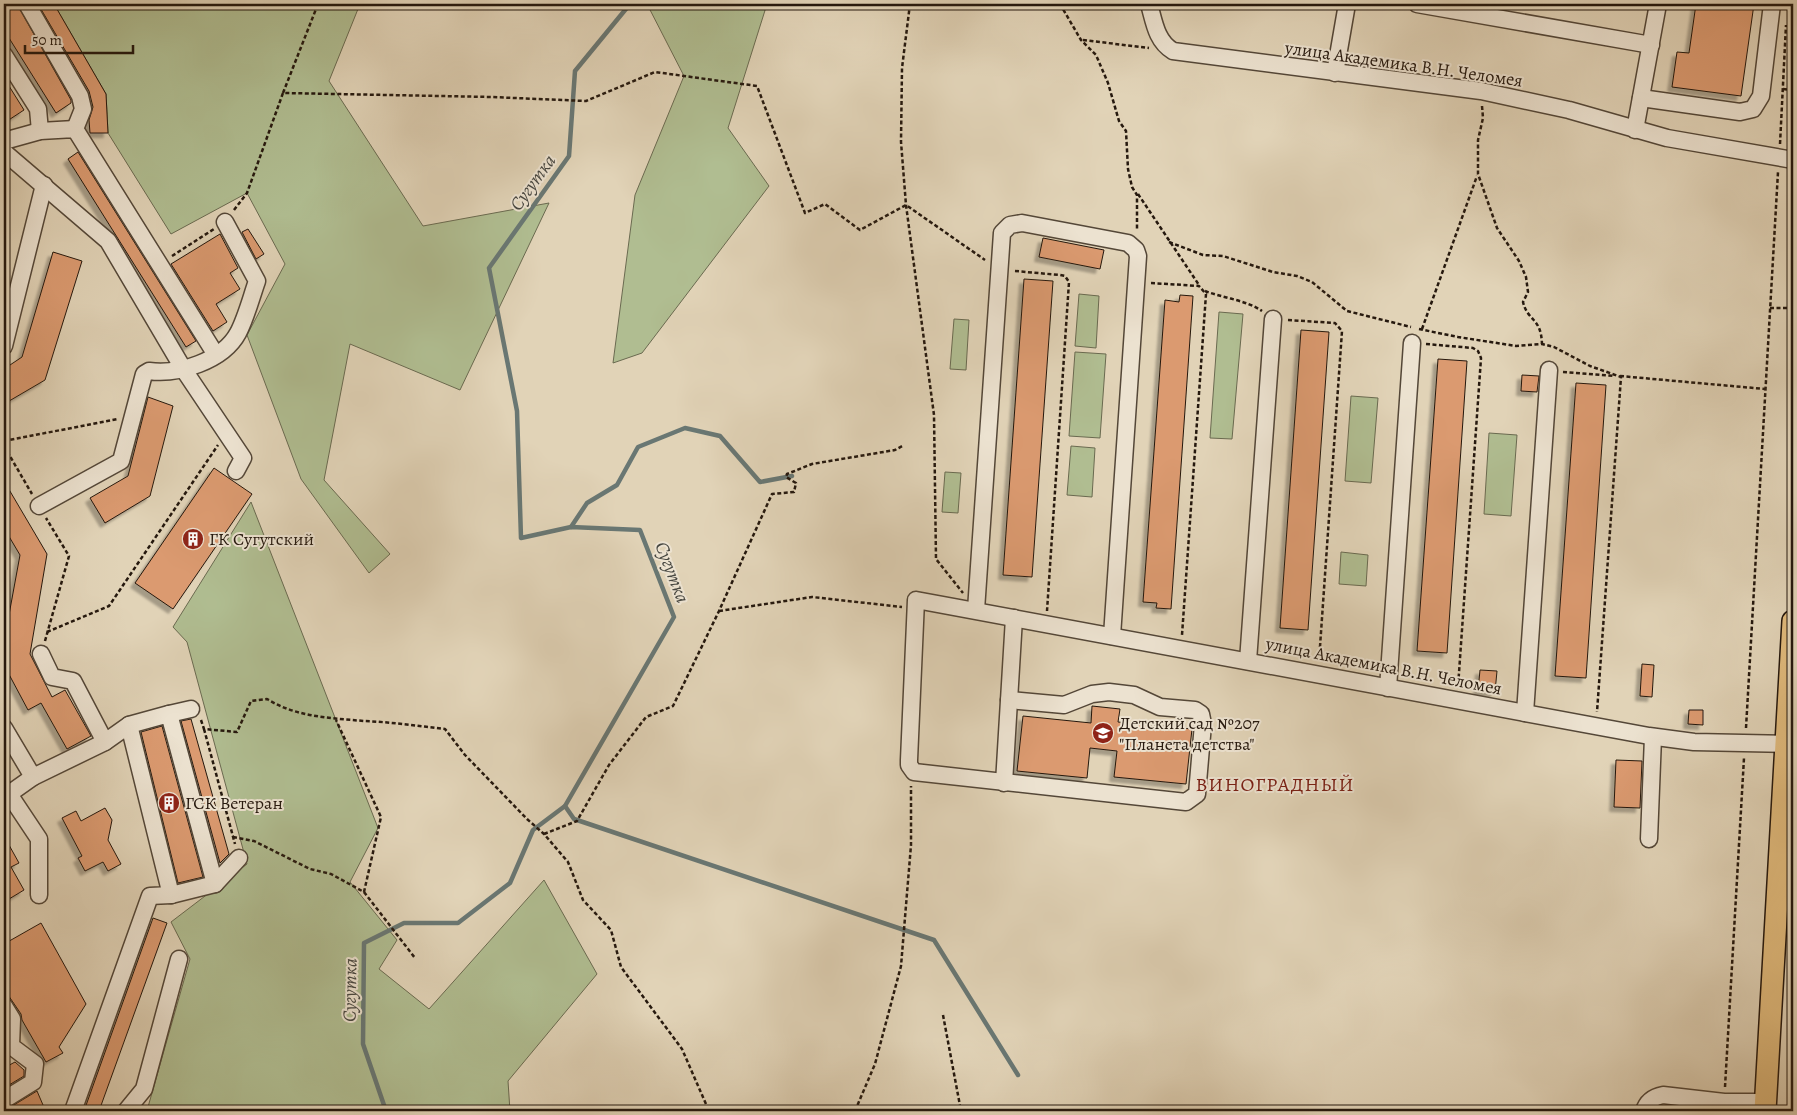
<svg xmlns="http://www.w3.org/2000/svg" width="1797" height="1115" font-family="Alegreya,serif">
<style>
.green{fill:#b0bd91;stroke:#6a6a50}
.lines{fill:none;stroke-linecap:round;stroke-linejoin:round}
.stream{stroke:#697773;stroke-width:4.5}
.building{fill:#db9a70;stroke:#25180e;filter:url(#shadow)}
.minor-casing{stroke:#544738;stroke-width:19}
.major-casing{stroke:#25180e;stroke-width:24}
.path{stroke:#25180e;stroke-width:2.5;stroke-dasharray:4 2.5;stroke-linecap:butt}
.minor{stroke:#ece2d0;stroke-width:16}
.major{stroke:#e0ba7c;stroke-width:21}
.labels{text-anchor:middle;stroke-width:4;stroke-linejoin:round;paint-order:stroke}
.street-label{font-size:18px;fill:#25180e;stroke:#ece2d0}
.poi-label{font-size:18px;fill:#25180e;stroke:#ece2d0;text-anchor:start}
.water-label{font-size:19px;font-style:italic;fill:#474741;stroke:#ece2d0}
.quarter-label{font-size:20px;letter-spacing:1px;fill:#7a1f14;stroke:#ece2d0}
</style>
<defs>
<filter id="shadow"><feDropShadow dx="-4.5" dy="4.5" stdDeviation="1" flood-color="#0004"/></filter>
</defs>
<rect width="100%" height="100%" fill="#e1d3b7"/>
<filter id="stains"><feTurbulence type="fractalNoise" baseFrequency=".004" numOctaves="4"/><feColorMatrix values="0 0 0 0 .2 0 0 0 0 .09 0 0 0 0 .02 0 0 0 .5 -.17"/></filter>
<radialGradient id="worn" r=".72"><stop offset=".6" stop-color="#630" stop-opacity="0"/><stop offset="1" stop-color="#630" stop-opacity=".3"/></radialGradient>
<g class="green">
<path d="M54 4H360L329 81 423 226 549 203 460 390 350 344 324 480 390 554 369 573 301 479 247 335 285 264 247 193 171 234 108 133 106 94Z"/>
<path d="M647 4H767L728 128 769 186 642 353 613 363 635 195 684 76Z"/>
<path d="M1079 294 1099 296 1096 348 1075 346Z"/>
<path d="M1219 312 1243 314 1232 439 1210 438Z"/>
<path d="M954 319 969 320 966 370 950 369Z"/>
<path d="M1075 352 1106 354 1100 438 1069 436Z"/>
<path d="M1351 396 1378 398 1371 483 1345 481Z"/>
<path d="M1489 433 1517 435 1511 516 1484 514Z"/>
<path d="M1071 446 1095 448 1092 497 1067 495Z"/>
<path d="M945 472 961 473 958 513 942 512Z"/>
<path d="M251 502 378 828 350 882 397 940 379 969 429 1009 544 880 597 974 508 1081 510 1111H144L148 1107 190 959 171 922 247 864 187 642 173 627Z"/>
<path d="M1341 552 1368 555 1366 586 1339 584Z"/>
</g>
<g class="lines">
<g class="stream">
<path d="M571 527 587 503 617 485 638 447 685 428 720 436 760 482 792 476"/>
<path d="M565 806 574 819 934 940 1018 1075"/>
<path d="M386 1111 363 1044 364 943 404 923H458L510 883 533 830 565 806 674 617 640 530 571 527 521 538 517 411 489 268 569 156 575 71 630 4"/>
</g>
</g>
<g class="building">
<path d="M4 4H17L71 100V103L56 113 4 30Z"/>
<path d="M38 4H54L106 94 108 133H90L89 120 93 107 89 91Z"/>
<path d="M1696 4H1754L1741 96 1672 87 1677 52 1689 53Z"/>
<path d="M4 78 24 110 4 123Z"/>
<path d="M78 152 196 341 186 347 68 159Z"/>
<path d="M248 229 264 254 256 259 242 232Z"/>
<path d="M220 234 238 268 230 273 240 289 216 304 227 322 213 331 171 264Z"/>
<path d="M1043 238 1104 250 1100 269 1039 257Z"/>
<path d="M53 252 82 261 45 380 4 404V369L22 357Z"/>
<path d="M1024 279 1053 281 1032 577 1003 575Z"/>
<path d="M1180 295 1193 296 1171 609 1156 608 1157 603 1143 602 1165 300 1179 302Z"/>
<path d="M1301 330 1329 332 1308 630 1280 628Z"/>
<path d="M1438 359 1467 361 1447 653 1417 651Z"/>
<path d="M1522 375 1539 376 1537 392 1521 391Z"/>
<path d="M1576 383 1606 385 1586 678 1555 676Z"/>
<path d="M148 397 173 406 150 496 105 523 90 498 128 476Z"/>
<path d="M214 468 252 494 173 609 135 583Z"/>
<path d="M4 481 47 554 30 654 52 697 65 690 91 736 67 749 41 703 28 710 4 665V642L20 555 4 528Z"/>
<path d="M1642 664 1654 665 1652 697 1640 696Z"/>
<path d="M1480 670 1497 671 1495 692 1478 691Z"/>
<path d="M1092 706 1120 709 1118 722 1192 729 1186 784 1114 777 1117 751 1090 748 1087 778 1017 771 1023 716 1091 723Z"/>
<path d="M1689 710H1703V725L1688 724Z"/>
<path d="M191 719 229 854 220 863 181 721Z"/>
<path d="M162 726 203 877 178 883 141 732Z"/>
<path d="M1616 760 1642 761 1640 808 1614 807Z"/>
<path d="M105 808 112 820 108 840 121 864 108 871 103 862 85 871 78 858 82 856 62 818 76 811 81 821Z"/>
<path d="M4 836 19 863 11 867 24 890 4 902Z"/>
<path d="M153 918 167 923 99 1111H84Z"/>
<path d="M41 923 86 1004 59 1047 63 1053 46 1062 22 1020 21 1014 4 989V944Z"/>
<path d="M15 1062 24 1070V1076L4 1088V1068Z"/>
<path d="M37 1091 43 1105 40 1111H4Z"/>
</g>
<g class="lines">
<g class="minor-casing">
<g id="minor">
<path d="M27 4 80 96 83 109 75 129"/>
<path d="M1149 4C1154 21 1156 41 1173 51L1481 91 1569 110 1667 138 1793 160"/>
<path d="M1417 4 1651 45"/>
<path d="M4 55 38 109 40 131"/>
<path d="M1335 73 1347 4"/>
<path d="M1641 98 1740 112 1753 109 1761 96 1772 4"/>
<path d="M1635 130 1658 4"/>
<path d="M4 141 40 131 75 129 216 355"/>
<path d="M4 152 108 241 184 370 243 458 236 471"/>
<path d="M4 346 44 185"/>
<path d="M39 506 121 461 144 374 149 371C178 375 223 361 238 333 246 318 251 298 257 281L225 222"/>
<path d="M976 610 1002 233 1010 225 1022 223 1128 243 1136 250 1138 256 1112 636"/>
<path d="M1248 661 1273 319"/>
<path d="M1388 688 1412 343"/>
<path d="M1009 700 1064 705 1092 694 1109 692 1134 695 1160 707 1195 710 1201 714 1203 724 1197 794 1186 802 914 772 909 765V760L916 600 1649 736 1694 742 1786 744"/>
<path d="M1525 713 1549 370"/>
<path d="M169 714 191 709"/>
<path d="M129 725 169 714 215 884"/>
<path d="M4 728 33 777 9 794H4"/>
<path d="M33 777 105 742 73 681 52 677 41 654"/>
<path d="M1004 783 1014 618"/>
<path d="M9 794 39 839V895"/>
<path d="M1649 839 1653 737"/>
<path d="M171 895 215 884 239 858"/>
<path d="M4 1006 12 1019 11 1046 35 1064 33 1082 4 1100"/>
<path d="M73 1111 150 896 171 895 129 725 105 742"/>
<path d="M126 1111 144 1089 179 959"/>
<path d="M1644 1111C1647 1101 1653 1097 1663 1095L1724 1102H1766"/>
</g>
</g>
<g class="major-casing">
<path id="major" d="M1765 1111 1793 621"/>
</g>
<g class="path">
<path d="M910 4 902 68 901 142 906 205 934 415 936 559 963 593"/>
<path d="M1060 4 1081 40 1096 55 1108 83 1119 121 1126 131 1128 169 1132 187 1137 195V231"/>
<path d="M1083 40 1149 48"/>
<path d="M1783 89 1793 90"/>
<path d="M283 93 318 4"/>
<path d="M1482 106 1483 118 1478 140V174L1497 228 1519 261 1526 277 1528 292 1523 302C1528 322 1541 317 1542 344"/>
<path d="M1780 144 1786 25"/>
<path d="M1138 194 1199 285"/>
<path d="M234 210 247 193 283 93 491 97 586 101 655 72 757 86 805 213 825 204 860 230 906 205 985 260"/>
<path d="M1169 242 1203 255 1223 256 1273 272 1297 276 1312 282 1347 311 1411 327"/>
<path d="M172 256 214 229"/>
<path d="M1015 271 1060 275 1065 276 1069 282 1047 611"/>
<path d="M1151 283 1199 286 1206 294 1182 635"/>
<path d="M1205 291C1223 298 1246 300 1262 311"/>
<path d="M1770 308H1793"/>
<path d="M1288 320 1335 323 1342 331 1319 661"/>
<path d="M1419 329 1458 337 1516 346 1542 344 1554 347 1590 366 1621 377 1597 712"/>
<path d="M1422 329 1477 176"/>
<path d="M1426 344 1473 348 1478 351 1481 358 1458 687"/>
<path d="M1563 372 1614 376"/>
<path d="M1620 376 1765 389"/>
<path d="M4 441 118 419"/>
<path d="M4 446 32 494"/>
<path d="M719 611 812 597 902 607"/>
<path d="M47 632 109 606 218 445"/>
<path d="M45 641 69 556 46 518"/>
<path d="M201 720 204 729 237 732 251 701 267 699C296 717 330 718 364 721 391 722 418 726 445 729L465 755 527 819 544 834 568 862 583 900 611 930 621 967 682 1049 709 1111"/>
<path d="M1746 728 1778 172"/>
<path d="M204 729 235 844"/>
<path d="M544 834 577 821 609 765 646 717 673 706 719 611 772 494 794 492 796 483 786 477 787 474 812 464 895 450 904 445"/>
<path d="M233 837 254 841 310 869 331 874 364 892 381 817 336 720"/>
<path d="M364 892 415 958"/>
<path d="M943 1015 961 1111"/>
<path d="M1725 1087 1744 758"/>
<path d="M855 1111 875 1064 901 966 911 845V786"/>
</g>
<use href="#minor" class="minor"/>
<use href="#major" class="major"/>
</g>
<defs>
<g id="building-disc" transform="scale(1.125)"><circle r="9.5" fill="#8f2418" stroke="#ece2d0"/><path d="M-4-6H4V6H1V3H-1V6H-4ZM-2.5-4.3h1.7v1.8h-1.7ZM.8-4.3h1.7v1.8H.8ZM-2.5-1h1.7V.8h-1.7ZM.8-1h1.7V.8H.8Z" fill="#fff"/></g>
<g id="school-disc" transform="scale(1.125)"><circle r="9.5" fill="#8f2418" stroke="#ece2d0"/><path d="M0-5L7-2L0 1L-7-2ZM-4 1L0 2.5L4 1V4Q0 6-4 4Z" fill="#fff"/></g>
</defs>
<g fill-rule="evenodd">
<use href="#building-disc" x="193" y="539"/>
<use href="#school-disc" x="1103" y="733"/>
<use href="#building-disc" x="169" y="803"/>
</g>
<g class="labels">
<g class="street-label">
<text transform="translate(1404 64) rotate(8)" y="6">улица Академика В.Н. Челомея</text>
<text transform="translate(1384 666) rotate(11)" y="6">улица Академика В.Н. Челомея</text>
</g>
<g class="poi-label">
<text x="209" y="545">ГК Сугутский</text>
<text x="1119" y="729">Детский сад №207<tspan x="1119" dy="21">"Планета детства"</tspan></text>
<text x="185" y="809">ГСК Ветеран</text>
</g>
<g class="water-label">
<text transform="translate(532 182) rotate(-54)" y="7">Сугутка</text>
<text transform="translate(673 572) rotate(69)" y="7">Сугутка</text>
<text transform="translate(349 990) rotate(-89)" y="7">Сугутка</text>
</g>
<g class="quarter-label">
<text x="1275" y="791">ВИНОГРАДНЫЙ</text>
</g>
</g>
<rect width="1797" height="1115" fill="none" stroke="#e1d3b7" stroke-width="20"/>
<rect x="5" y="5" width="1787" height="1105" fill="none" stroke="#25180e" stroke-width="2.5"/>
<rect x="10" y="10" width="1777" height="1095" fill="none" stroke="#25180e"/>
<path d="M25 45v8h108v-8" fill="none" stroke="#25180e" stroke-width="2.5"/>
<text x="32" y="45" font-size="15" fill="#25180e" stroke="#ece2d0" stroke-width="4" paint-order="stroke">50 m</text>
<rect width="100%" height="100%" filter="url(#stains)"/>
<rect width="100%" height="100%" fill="url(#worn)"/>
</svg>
